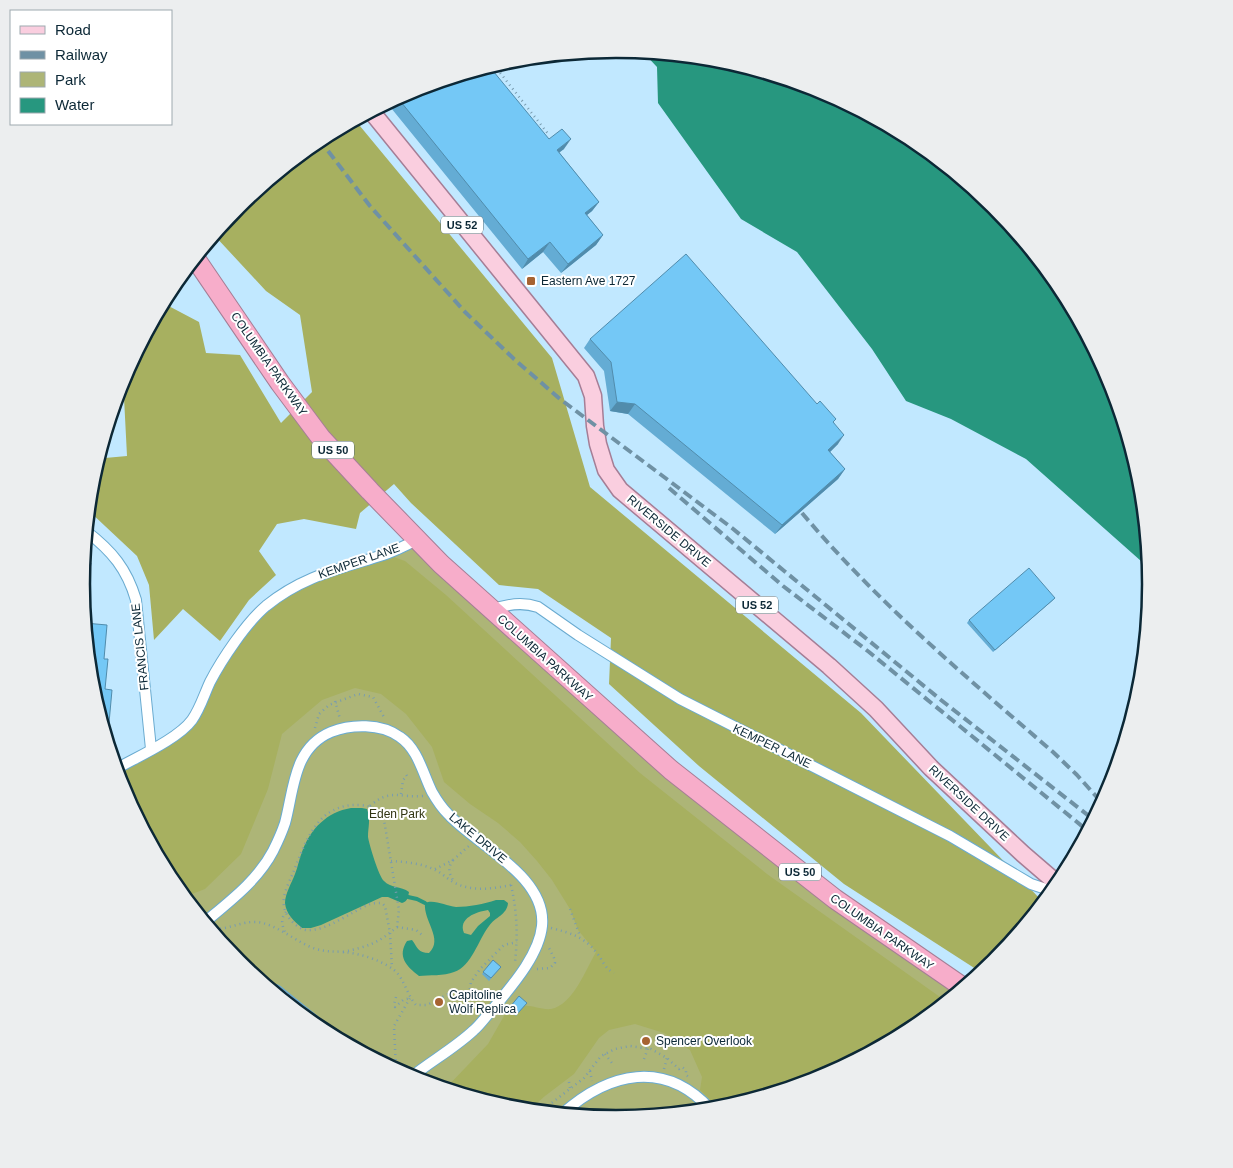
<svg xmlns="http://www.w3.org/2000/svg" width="1233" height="1168" font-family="Arial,sans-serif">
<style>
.green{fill:#adb577}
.forest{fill:#a7b060}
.water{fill:#27977f;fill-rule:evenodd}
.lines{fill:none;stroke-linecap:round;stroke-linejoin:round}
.stream{stroke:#27977f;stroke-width:4}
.street-casing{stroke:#6aabd0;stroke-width:12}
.secondary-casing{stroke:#6aabd0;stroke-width:18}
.primary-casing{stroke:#a57e96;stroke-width:19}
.highway-casing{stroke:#a57e96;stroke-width:21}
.path{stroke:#799caf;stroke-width:2.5;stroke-dasharray:1 4;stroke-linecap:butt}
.street{stroke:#fff;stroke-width:10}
.secondary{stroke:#fde6ef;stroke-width:15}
.primary{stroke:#facedf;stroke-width:16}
.highway{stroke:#f7adca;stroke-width:19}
.rail{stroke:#6f91a4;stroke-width:4;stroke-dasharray:10 5;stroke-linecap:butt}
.wall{fill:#64acd4}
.shaded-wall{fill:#518cac}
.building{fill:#74c8f6;stroke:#518cac}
.poi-dot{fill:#a66332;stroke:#fff;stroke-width:2}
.labels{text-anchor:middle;stroke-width:4;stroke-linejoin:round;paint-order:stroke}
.shield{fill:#fff;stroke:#556872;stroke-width:1}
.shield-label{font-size:11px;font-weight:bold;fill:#0c2836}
.poi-label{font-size:12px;fill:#0c2836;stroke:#fff;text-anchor:start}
.street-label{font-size:12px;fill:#0c2836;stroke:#fff}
.park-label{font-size:12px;fill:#313411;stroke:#fff}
.rim{fill:none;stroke:#0c2836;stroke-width:2.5}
</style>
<rect width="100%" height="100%" fill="#c1e8ff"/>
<path class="green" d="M417 540 671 770 964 988 914 1029 821 1079 721 1109 616 1119 512 1109 411 1078 319 1029 238 962 171 881 122 789 191 721 214 675Z"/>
<g class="forest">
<path d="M355 120 552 358 590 487 861 713 1044 903 995 963 982 973 844 884 699 766 609 684 611 638 538 589 499 585 411 503 394 484 360 513 356 529 304 519 277 524 259 551 276 575 249 600 220 641 183 609 154 640 149 585 137 556 89 511 92 479 99 456 105 458 127 456 123 378 163 303 199 322 206 353 240 355 281 423 312 392 300 315 266 291 214 235 238 205 319 139Z"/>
<path d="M385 554 405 561 446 595 640 773 767 874 947 1002 914 1029 821 1079 720 1109 700 1090 702 1077 690 1050 664 1033 635 1024 609 1030 599 1038 574 1074 545 1096 528 1111 512 1109 445 1089 488 1044 508 1009C513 1008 519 1006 524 1006 532 1005 541 1010 551 1009 573 1005 586 969 596 952L578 930 570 909 552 880 537 861 520 842 498 823 470 804 444 782 432 747 406 714 381 694 355 688 322 700 282 734 268 789 241 854 205 889 184 897 171 881 122 789 116 769 191 721 233 646 286 593Z"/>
</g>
<g class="water">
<path d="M642 51 721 59 822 90 914 139 995 206 1062 287 1111 379 1142 480 1150 569 1026 459 951 419 906 401 872 349 797 252 741 219 658 103 657 67Z"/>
<path d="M351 808H362L367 809C371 819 368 827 368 837 369 844 379 877 384 881 390 888 401 886 409 892 408 897 408 901 402 903L388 897H382L321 925 311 928H302C294 921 286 914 285 903 285 894 292 882 295 874 298 867 299 859 302 852 310 829 327 812 351 808Z"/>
<path d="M496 900H504L508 903C507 915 495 917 489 926 478 940 472 966 454 972 444 976 429 975 419 976 406 966 397 956 407 941L412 940C418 948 418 953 429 953 444 939 423 921 425 903 434 899 446 906 456 907 469 907 484 904 496 900ZM488 910 490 913V916L478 926 471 935 464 933C458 918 476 912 488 910Z"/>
</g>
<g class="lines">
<path class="stream" d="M408 897 417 899 425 903"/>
<g class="street-casing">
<g id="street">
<path d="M86 531C112 551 127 569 136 600L151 749"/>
<path d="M492 610C507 604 523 602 538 607L578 635 680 699 950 836 1031 884 1046 889 1056 888"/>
<path d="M116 769C137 757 178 739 192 720 200 709 204 695 210 682 222 659 246 623 266 606 303 576 339 569 383 555 395 551 406 545 417 540"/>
<path d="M205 922C230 901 258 880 273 851 277 843 282 832 285 823 294 790 293 748 331 732 351 724 381 723 400 737 418 749 423 774 432 792 436 799 442 808 448 814 476 845 547 876 542 926 539 956 510 988 492 1010 486 1016 481 1024 474 1030 455 1048 431 1061 410 1078"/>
<path d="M562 1114C609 1072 665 1059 711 1110"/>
</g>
</g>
<g class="secondary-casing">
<path id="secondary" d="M275 993 321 1030"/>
</g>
<g class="primary-casing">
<path id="primary" d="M371 111 586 376 593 396 595 426 598 444 606 470 620 490 829 666 876 709 931 768 1023 854 1059 885"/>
</g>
<g class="highway-casing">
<path id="highway" d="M195 258 280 383 321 438 370 491 441 564 671 770 835 899 964 988"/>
</g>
<g class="path">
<path d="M494 65 549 135"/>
<path d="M335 701 340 719"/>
<path d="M315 728 319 714 329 705 358 694 373 697 385 719"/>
<path d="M401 794 403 780 407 776 405 773"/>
<path d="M370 806C390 788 400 798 423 796"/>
<path d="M453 860C447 869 449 873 454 882"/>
<path d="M391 861C405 862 420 863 433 869 441 872 446 878 453 882 471 892 492 889 511 885"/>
<path d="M435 869 453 860 470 845"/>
<path d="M511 885C517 911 518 936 515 962"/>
<path d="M570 909 580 936"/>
<path d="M286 912C280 919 282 926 286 934"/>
<path d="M397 927 416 930 422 935"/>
<path d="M551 928C570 933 583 936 596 952 603 960 604 968 614 973"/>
<path d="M215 929C230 929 242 921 257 922 277 924 297 943 316 949 326 952 333 951 343 952 359 953 381 960 394 970 404 978 407 995 416 1005H427L450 993 489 996"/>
<path d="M343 952C369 946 377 944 397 927L399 910 384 820C378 809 372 806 360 805 317 803 306 841 293 873 289 883 282 895 284 906 285 916 296 928 306 930 326 932 352 911 370 904 374 903 378 903 382 903L385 906 390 933 392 968"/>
<path d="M537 969 550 968 555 963 554 958 548 946"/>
<path d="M469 994 471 982 480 969 504 945 517 942"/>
<path d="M396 997 394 1005 395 1007 403 1000 410 998"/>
<path d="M605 1054 612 1063"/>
<path d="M644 1059 648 1048"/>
<path d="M664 1069 667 1058"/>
<path d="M396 1070 394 1026 410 998"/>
<path d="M590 1071 592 1081"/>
<path d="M569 1082 570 1089"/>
<path d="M427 1083 432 1076"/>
<path d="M540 1112 584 1078 601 1056 615 1049 630 1046 651 1049 667 1058 679 1069 682 1067 686 1070V1075L690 1078"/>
</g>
<use href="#street" class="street"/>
<use href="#secondary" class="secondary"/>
<use href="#primary" class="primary"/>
<use href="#highway" class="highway"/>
<g class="rail">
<path d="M319 139 370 206 465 312 514 359 560 399 732 528 941 700 1094 820"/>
<path d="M669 488 783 586 869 652 1088 831"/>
<path d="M802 513C877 602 965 676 1053 752L1077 775 1103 804"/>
</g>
</g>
<g class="wall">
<path d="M412 89 549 139 564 149 559 152 599 202 592 211 587 215 603 235 596 245 561 273 543 252 522 269 387 103Z"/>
<path d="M590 339 834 422 838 444 830 452 845 469 838 479 775 534 628 414 610 411 604 371 584 348Z"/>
<path d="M1055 598 1053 600 993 652 967 623 969 620Z"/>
<path d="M493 960 501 967 489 981 482 974Z"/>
<path d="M519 996 525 1005 516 1016 508 1009Z"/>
</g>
<g class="shaded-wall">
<path d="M571 139 564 149 551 159 557 150Z"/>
<path d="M599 202 592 211 578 222 585 213Z"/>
<path d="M603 235 596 245 561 273 568 264Z"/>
<path d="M550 242 543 252 522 269 528 259Z"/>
<path d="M617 402 635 404 628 414 610 411Z"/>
<path d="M844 435 838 444 822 460 828 450Z"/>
<path d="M102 446H106L105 449 101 448V449Z"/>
<path d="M845 469 838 479 775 534 782 525Z"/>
<path d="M1055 598 1053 600 993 652 995 650Z"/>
<path d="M102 722 109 723 105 728 103 727Z"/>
</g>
<g class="building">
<path d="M489 66 549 139 562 129 571 139 557 150 599 202 585 213 603 235 568 264 550 242 528 259 397 97 412 89Z"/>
<path d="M686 254 817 404 820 401 836 419 833 422 844 435 828 450 845 469 782 525 635 404 617 402 611 362 590 339Z"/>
<path d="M106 431H109L106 446H102L101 448Z"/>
<path d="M83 562 91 563 86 599H83L81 584Z"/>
<path d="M1029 568 1055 598 995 650 969 620Z"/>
<path d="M85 623 107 625 104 659H108L105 689 112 690 109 723 102 722 91 688Z"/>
<path d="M493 960 501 967 491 978 483 972Z"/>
<path d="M519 996 527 1003 518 1013 510 1007Z"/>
</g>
<g class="poi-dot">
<rect x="526" y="276" width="10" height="10" rx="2.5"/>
<circle cx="439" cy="1002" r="5"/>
<circle cx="646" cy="1041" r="5"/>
</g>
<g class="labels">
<g class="shield">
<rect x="441" y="216.5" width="42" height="17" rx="4"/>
<rect x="312" y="441.5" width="42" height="17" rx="4"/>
<rect x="736" y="596.5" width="42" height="17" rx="4"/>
<rect x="779" y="863.5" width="42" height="17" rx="4"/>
</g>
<g class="shield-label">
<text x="462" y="229">US 52</text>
<text x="333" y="454">US 50</text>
<text x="757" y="609">US 52</text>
<text x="800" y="876">US 50</text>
</g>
<g class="poi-label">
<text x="541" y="285">Eastern Ave 1727</text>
<text x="449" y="999">Capitoline<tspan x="449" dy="14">Wolf Replica</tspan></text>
<text x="656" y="1045">Spencer Overlook</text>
</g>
<g class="street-label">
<text transform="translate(269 364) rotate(55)" y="4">COLUMBIA PARKWAY</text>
<text transform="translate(669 531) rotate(40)" y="4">RIVERSIDE DRIVE</text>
<text transform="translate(359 561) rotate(-19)" y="4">KEMPER LANE</text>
<text transform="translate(140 647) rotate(-96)" y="4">FRANCIS LANE</text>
<text transform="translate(545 658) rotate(42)" y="4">COLUMBIA PARKWAY</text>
<text transform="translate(772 746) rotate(26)" y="4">KEMPER LANE</text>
<text transform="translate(969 803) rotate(43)" y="4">RIVERSIDE DRIVE</text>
<text transform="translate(478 838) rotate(40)" y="4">LAKE DRIVE</text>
<text transform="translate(882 932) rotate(35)" y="4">COLUMBIA PARKWAY</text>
</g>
<g class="park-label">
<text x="397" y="818">Eden Park</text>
</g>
</g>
<path d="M0 0H1233V1168H0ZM90 584a526 526 0 1 1 1052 0a526 526 0 1 1-1052 0Z" fill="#eceeef" fill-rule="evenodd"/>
<path class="rim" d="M90 584a526 526 0 1 1 1052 0a526 526 0 1 1-1052 0Z"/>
<rect x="10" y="10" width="162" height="115" fill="#ffffff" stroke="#9ea9af"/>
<rect x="20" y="26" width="25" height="8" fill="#facedf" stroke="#9ea9af"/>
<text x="55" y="35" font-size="15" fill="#0c2836">Road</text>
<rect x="20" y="51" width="25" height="8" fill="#6f91a4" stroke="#9ea9af"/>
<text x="55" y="60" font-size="15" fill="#0c2836">Railway</text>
<rect x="20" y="72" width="25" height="15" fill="#adb577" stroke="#9ea9af"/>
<text x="55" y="85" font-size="15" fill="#0c2836">Park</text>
<rect x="20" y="98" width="25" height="15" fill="#27977f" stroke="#9ea9af"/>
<text x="55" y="110" font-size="15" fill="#0c2836">Water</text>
</svg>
